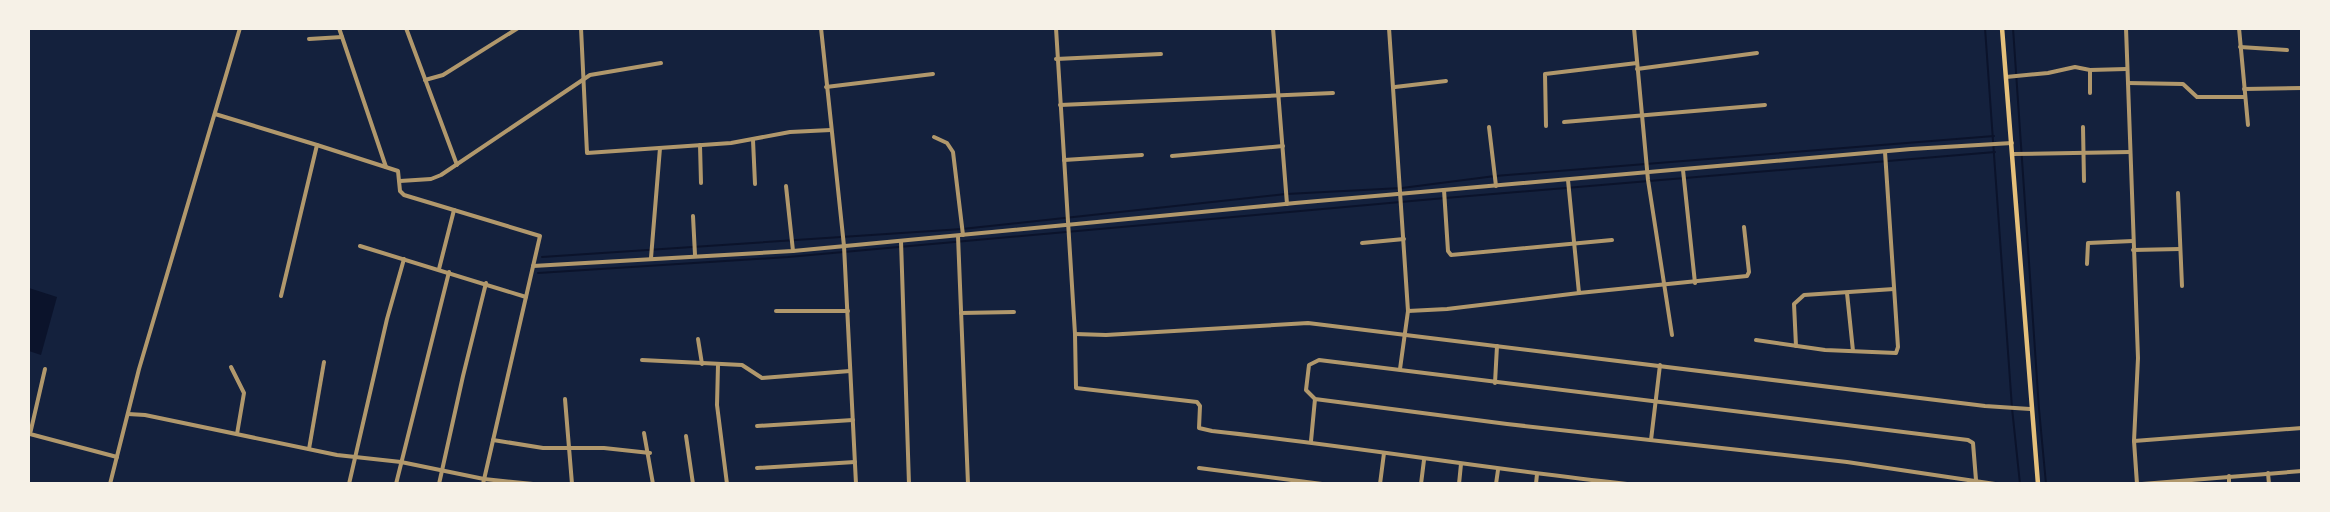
<svg xmlns="http://www.w3.org/2000/svg" width="2330" height="512" font-family="Rubik,sans-serif">
<style>
.water{fill:#0b132b}
.lines{fill:none;stroke-linecap:round;stroke-linejoin:round}
.stream{stroke:#0b132b;stroke-width:2}
.minor{stroke:#b1986c;stroke-width:4}
.secondary{stroke:#e5c07b;stroke-width:4.5}
</style>
<rect width="100%" height="100%" fill="#14213d"/>
<path class="water" d="M29 288 57 297 41 355 29 351Z"/>
<g class="lines">
<g class="stream">
<path d="M1985 28 2012 408 2020 484"/>
<path d="M2013 28 2039 409 2046 484"/>
<path d="M542 257 962 229 1286 194 1402 188 1495 176 1994 136"/>
<path d="M538 273 788 257 1445 198 1995 152"/>
</g>
<g class="minor">
<path d="M339 28 386 167"/>
<path d="M406 28 457 165"/>
<path d="M581 28 587 153 731 143 790 132 831 130"/>
<path d="M821 28 844 246 856 484"/>
<path d="M1056 28 1075 334 1076 388 1197 402 1200 406 1199 428 1212 431C1351 446 1488 469 1627 484"/>
<path d="M1273 28 1287 204"/>
<path d="M1389 28 1408 311 1447 309 1579 293"/>
<path d="M1634 28 1648 180 1672 335"/>
<path d="M2126 28 2138 358 2134 441 2137 484"/>
<path d="M2239 28 2248 125"/>
<path d="M309 39 342 37"/>
<path d="M2240 47 2287 50"/>
<path d="M1056 59 1161 54"/>
<path d="M1637 69 1757 53"/>
<path d="M2090 70V93"/>
<path d="M2006 77 2048 73 2075 67 2090 70 2126 69"/>
<path d="M425 80 443 75 518 28"/>
<path d="M2128 83 2183 84 2197 97H2244"/>
<path d="M826 87 933 74"/>
<path d="M1395 87 1446 81"/>
<path d="M2244 89 2302 88"/>
<path d="M1060 105 1333 93"/>
<path d="M215 114 317 145 281 296"/>
<path d="M1564 122 1765 105"/>
<path d="M1546 126 1545 74 1637 63"/>
<path d="M1489 127 1496 186"/>
<path d="M2083 127 2084 181"/>
<path d="M934 137 947 143 953 152 963 235"/>
<path d="M753 140 755 184"/>
<path d="M317 145 398 171 400 191 404 195 540 236 483 484"/>
<path d="M700 145 701 183"/>
<path d="M2013 154 2130 152"/>
<path d="M1172 156 1283 146"/>
<path d="M1064 160 1142 155"/>
<path d="M1683 170 1695 283"/>
<path d="M1568 180 1579 293 1747 276 1749 272 1744 227"/>
<path d="M400 181 431 179 441 175 590 75 661 63"/>
<path d="M786 186 793 251"/>
<path d="M1444 190 1448 251 1451 255 1612 240"/>
<path d="M2178 193 2182 286"/>
<path d="M693 216 695 255"/>
<path d="M958 236 968 484"/>
<path d="M901 241 909 484"/>
<path d="M1362 243 1404 239"/>
<path d="M360 246 526 297"/>
<path d="M2133 250 2180 249"/>
<path d="M651 258 660 148"/>
<path d="M2087 264 2088 243 2133 241"/>
<path d="M533 266 793 251 1295 203 1911 149 2012 143"/>
<path d="M439 269 454 210"/>
<path d="M1847 293 1853 351"/>
<path d="M776 311H848"/>
<path d="M961 313 1014 312"/>
<path d="M1075 334 1106 335 1308 323 1985 406 2030 409"/>
<path d="M698 339 702 364"/>
<path d="M1756 340 1825 350 1896 353 1898 347 1885 152"/>
<path d="M1796 346 1794 304 1804 295 1894 289"/>
<path d="M642 360 742 365 762 378 850 371"/>
<path d="M718 365 717 405 727 484"/>
<path d="M231 367 244 393 237 434"/>
<path d="M45 369 30 434 117 457"/>
<path d="M1400 369 1408 311"/>
<path d="M1495 383 1497 346"/>
<path d="M565 399 572 484"/>
<path d="M128 414 145 415 337 455 401 462 484 479 533 484"/>
<path d="M757 426 853 420"/>
<path d="M644 433 653 484"/>
<path d="M686 436 693 484"/>
<path d="M493 440 543 448H604L650 453"/>
<path d="M1651 440 1660 365"/>
<path d="M1311 441 1315 399"/>
<path d="M2134 441 2302 428"/>
<path d="M309 449 324 362"/>
<path d="M757 468 855 462"/>
<path d="M1199 468 1322 484"/>
<path d="M2268 473 2269 484"/>
<path d="M2229 476V484"/>
<path d="M1976 480 1973 443 1968 440 1319 360 1309 365 1306 390 1315 399 1507 424 1847 462 1995 484"/>
<path d="M110 484 139 369 240 28"/>
<path d="M349 484 387 319 404 259"/>
<path d="M396 484 449 272"/>
<path d="M439 484 463 376 486 283"/>
<path d="M1380 484 1384 453"/>
<path d="M1421 484 1424 460"/>
<path d="M1459 484 1461 464"/>
<path d="M1496 484 1498 470"/>
<path d="M1536 484 1537 474"/>
<path d="M2142 484 2302 471"/>
</g>
<path class="secondary" d="M2002 28 2038 484"/>
</g>
<rect width="2330" height="512" fill="none" stroke="#f6f1e7" stroke-width="60"/>
</svg>
